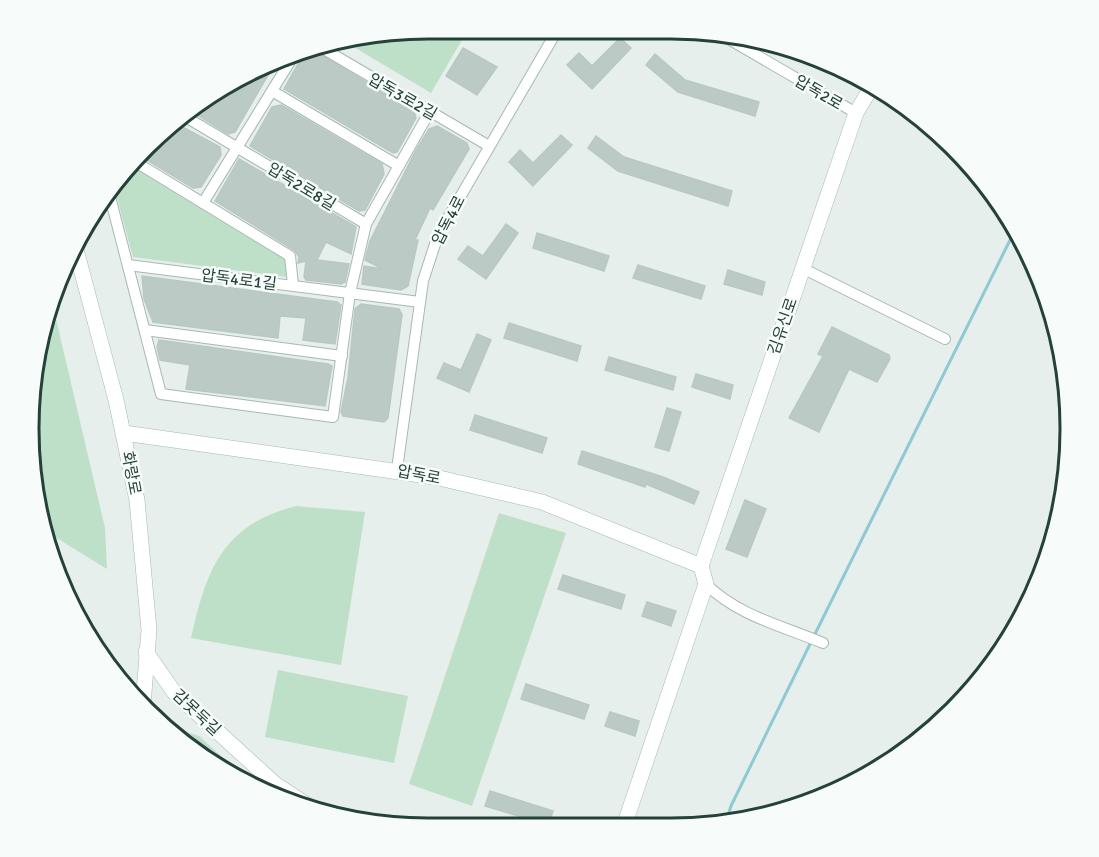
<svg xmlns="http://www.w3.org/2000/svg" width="1099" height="857" font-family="Signika,'Noto Sans KR',sans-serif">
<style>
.green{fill:#bfe0c8}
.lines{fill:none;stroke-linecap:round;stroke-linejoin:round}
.stream{stroke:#8ec9d4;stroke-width:3}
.building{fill:#bbcac4;stroke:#b8c9c2;stroke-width:1.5}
.street-casing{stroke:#a8b8b2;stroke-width:12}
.secondary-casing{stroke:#a4bbb3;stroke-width:16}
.street{stroke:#fff;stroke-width:10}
.secondary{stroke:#fff;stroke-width:15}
.labels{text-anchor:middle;stroke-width:5;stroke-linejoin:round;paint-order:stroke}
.street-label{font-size:16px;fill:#24423a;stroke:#f7fbf9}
.rim{fill:none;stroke:#24423a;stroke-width:3}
</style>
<rect width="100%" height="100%" fill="#e6efeb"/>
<g class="green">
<path d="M428 29H443L462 40 431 93 342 40Z"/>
<path d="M131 165 287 260V277L133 257 114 187Z"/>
<path d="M52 302 105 528 107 569 42 529 29 429 42 325Z"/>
<path d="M296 506 365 512 341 665 191 638C206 570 222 525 296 506Z"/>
<path d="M499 513 566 533 472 806 409 784Z"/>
<path d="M278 670 408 696 394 763 265 737Z"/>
<path d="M165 725 199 736 244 777V781L206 761Z"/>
</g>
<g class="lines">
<g class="stream">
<path d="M814 636 1016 228"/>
<path d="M726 822 731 806 811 642"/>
</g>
</g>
<g class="building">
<path d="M620 38 631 48 592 89 567 65 579 53 592 66Z"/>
<path d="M463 48 497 67 477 95 446 76Z"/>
<path d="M311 49 414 111 416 118 397 152 393 153 284 89 305 51Z"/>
<path d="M655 54 685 80 759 102 755 116 678 92 646 65Z"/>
<path d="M275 63 235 132 228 134 199 116 203 102 228 82Z"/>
<path d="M281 105 382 164 384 174 365 210 359 211 250 146 272 107Z"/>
<path d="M175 123 220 147 221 155 201 187 193 188 139 155 152 141 157 144 165 131Z"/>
<path d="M437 126 467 143 469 149 433 210 430 208 415 240H418L408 286 401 290 362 284 364 266 383 269 365 260 370 241 416 150 429 129Z"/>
<path d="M561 135 572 145 533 186 509 162 520 150 533 163Z"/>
<path d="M596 136 624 157 732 191 728 206 618 171 588 148Z"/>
<path d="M239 159 356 227 351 254 326 242 317 260 349 264 345 282 341 284 306 280 304 277 306 261 298 263 299 257 294 250 215 201Z"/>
<path d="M506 224 518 233 486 279 458 259 468 246 483 256Z"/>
<path d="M537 233 609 256 604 271 533 248Z"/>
<path d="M638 265 705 286 701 299 633 278Z"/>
<path d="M728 270 765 282 762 295 724 284Z"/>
<path d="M142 276 337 302 341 305 335 344 303 340 306 318 280 316 278 338 153 322 144 299Z"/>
<path d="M361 304 399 309 402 315 388 418 384 422 343 416 341 412 348 378 355 309Z"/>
<path d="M509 323 581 346 577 361 504 338Z"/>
<path d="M832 327 889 355 890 359 877 382 849 369 819 432 789 418 823 356 818 354Z"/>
<path d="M477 334 491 340 469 392 437 378 444 363 461 370Z"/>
<path d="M159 340 328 364 332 366 325 406 186 389 190 365 160 360 157 347Z"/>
<path d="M609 357 676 377 673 390 605 370Z"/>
<path d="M696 374 733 385 730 399 692 387Z"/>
<path d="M667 408 681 412 669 451 655 447Z"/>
<path d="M475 415 547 438 542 453 470 430Z"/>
<path d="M582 451 663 477 699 492 694 504 646 484 645 487 578 464Z"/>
<path d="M745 500 766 509 747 557 726 549Z"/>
<path d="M563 575 625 595 621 609 558 589Z"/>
<path d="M647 602 676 611 671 626 642 616Z"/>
<path d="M526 684 589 705 584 719 521 699Z"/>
<path d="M610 712 639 721 635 736 605 726Z"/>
<path d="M490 791 553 811 548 825 485 806Z"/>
</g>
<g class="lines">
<g class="street-casing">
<g id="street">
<path d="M720 34 856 113"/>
<path d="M317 45 489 146"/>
<path d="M272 91 399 166"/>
<path d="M184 116 366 224"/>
<path d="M134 161 290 256 293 285"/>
<path d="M109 193 161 394 333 417 350 293 366 224 430 111"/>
<path d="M203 203 294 55"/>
<path d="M128 265 420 302"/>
<path d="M802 268 945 339"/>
<path d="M145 330 342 356"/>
<path d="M397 469 423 281 438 235 558 29"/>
<path d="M706 584C738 616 783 626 823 643"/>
</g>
</g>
<g class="secondary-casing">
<g id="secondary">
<path d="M75 246 116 400 137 500 149 630 143 705"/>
<path d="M124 433 435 477 542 502 701 566"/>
<path d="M701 566 856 113 871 88"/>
<path d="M146 652 174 692 275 784 313 809"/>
<path d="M624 826 706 584 701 566"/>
</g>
</g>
<use href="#street" class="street"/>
<use href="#secondary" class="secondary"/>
</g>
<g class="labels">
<g class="street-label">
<text transform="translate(819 92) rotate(30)" y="6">압독2로</text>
<text transform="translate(403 96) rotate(30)" y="6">압독3로2길</text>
<text transform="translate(302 186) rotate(31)" y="6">압독2로8길</text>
<text transform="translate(448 220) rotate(-63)" y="6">압독4로</text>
<text transform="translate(239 279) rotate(7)" y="6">압독4로1길</text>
<text transform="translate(782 326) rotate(-71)" y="6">김유신로</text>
<text transform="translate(132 473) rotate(79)" y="6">화랑로</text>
<text transform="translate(419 474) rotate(11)" y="6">압독로</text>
<text transform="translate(197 712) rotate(43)" y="6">감못둑길</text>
</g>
</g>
<path d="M0 0H1099V857H0ZM428 39H671A389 389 0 0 1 1060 428V429A389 389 0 0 1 671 818H428A389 389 0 0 1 39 429V428A389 389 0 0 1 428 39Z" fill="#f7fbf9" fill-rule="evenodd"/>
<path class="rim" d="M428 39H671A389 389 0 0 1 1060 428V429A389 389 0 0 1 671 818H428A389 389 0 0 1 39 429V428A389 389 0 0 1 428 39Z"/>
</svg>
